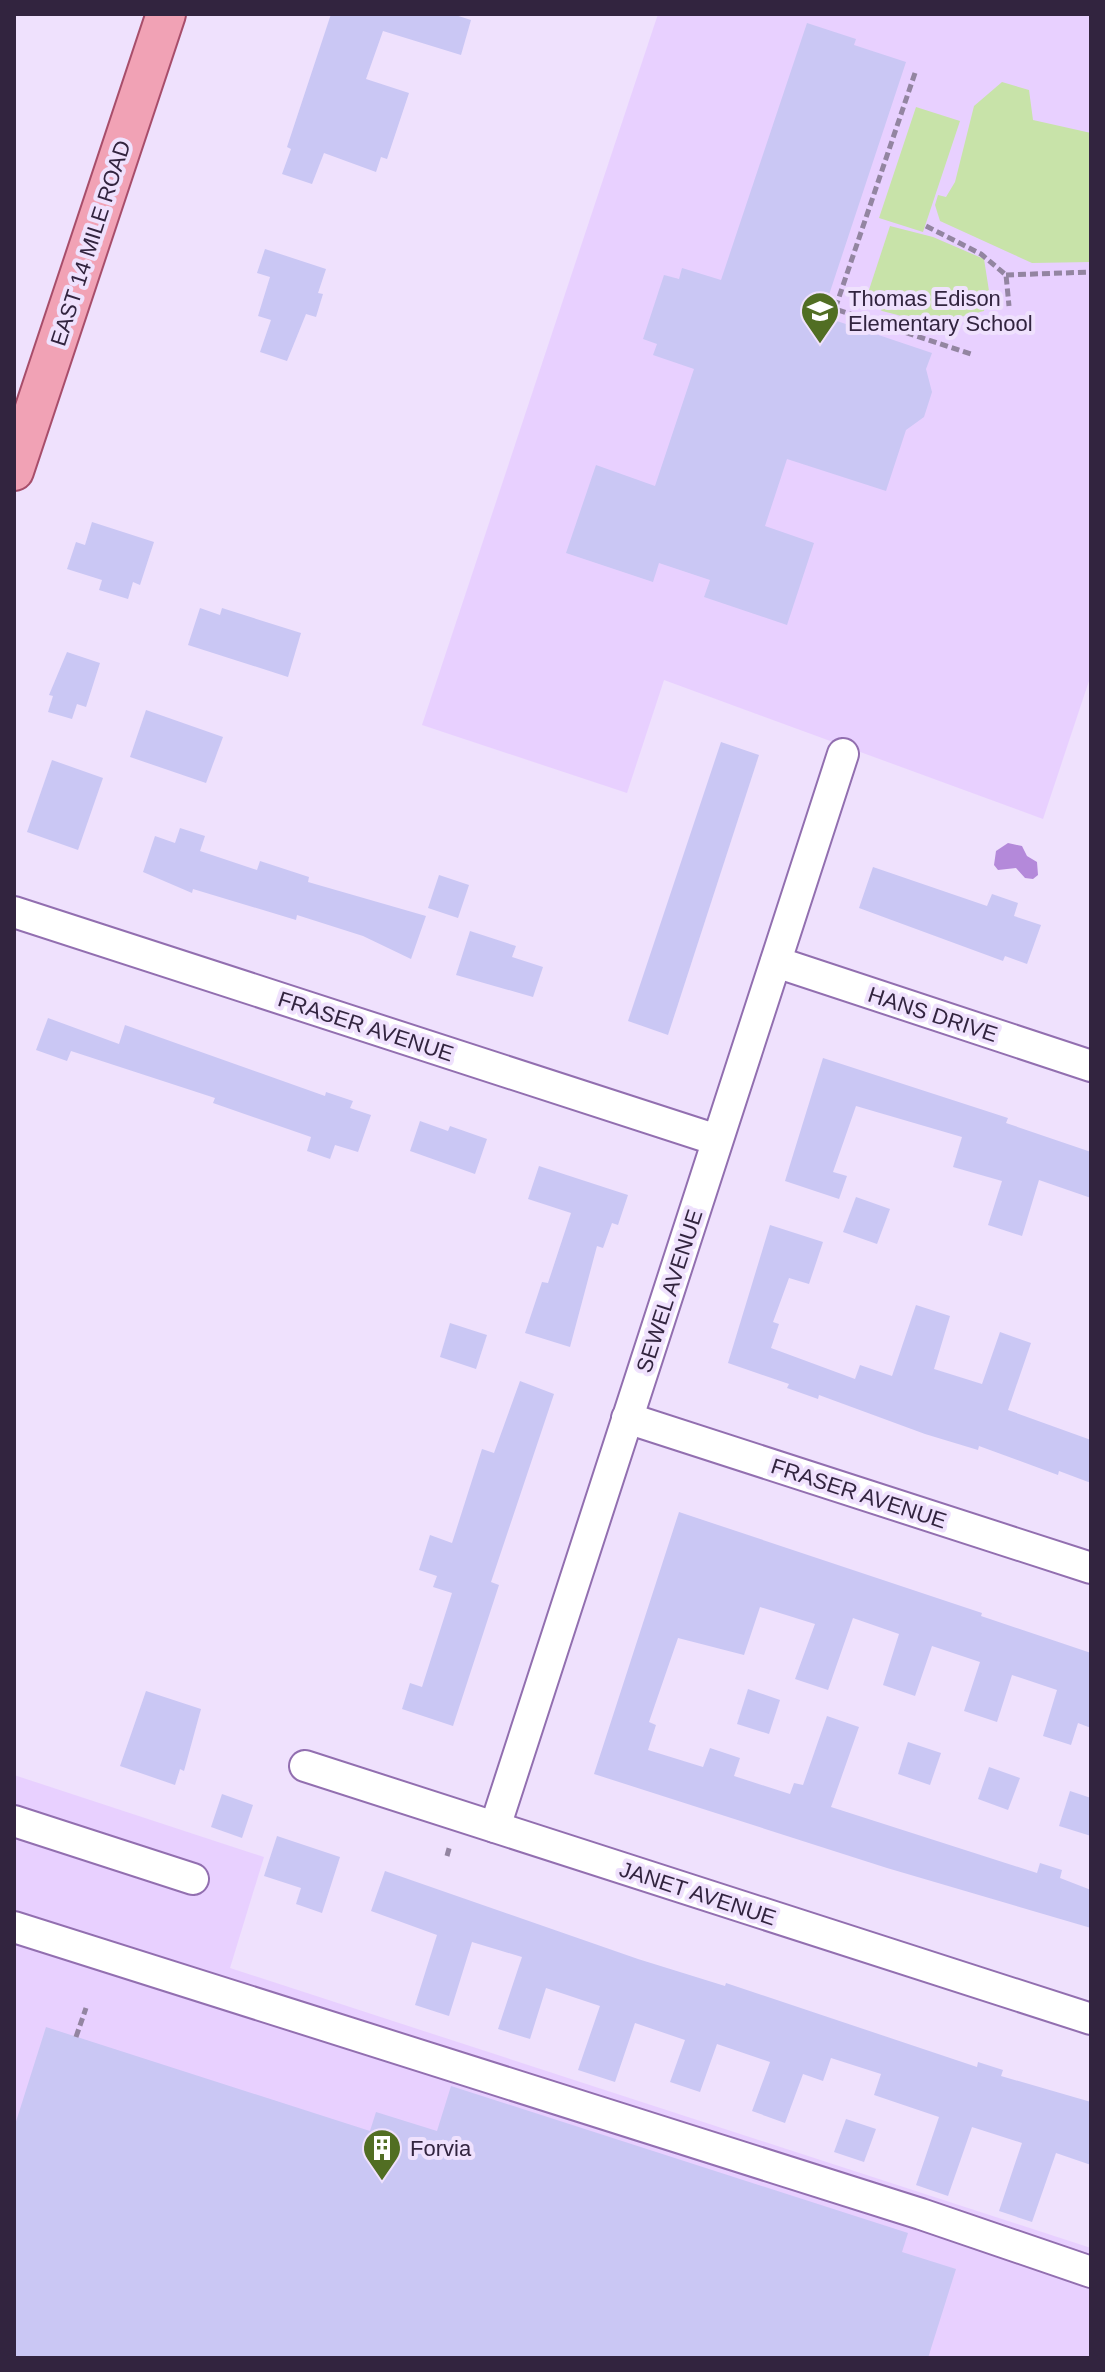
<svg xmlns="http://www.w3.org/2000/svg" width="1105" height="2372" font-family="Helvetica,sans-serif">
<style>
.built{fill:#e8d0ff}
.green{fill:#c8e3a9}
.water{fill:#b489da}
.building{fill:#cac7f4}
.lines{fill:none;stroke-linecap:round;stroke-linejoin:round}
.minor-casing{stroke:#926fb0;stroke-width:34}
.major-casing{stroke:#a84e6b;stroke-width:42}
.path{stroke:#9385a1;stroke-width:5;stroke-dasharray:8 4;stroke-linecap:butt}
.minor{stroke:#fff;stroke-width:30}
.major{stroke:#f1a2b5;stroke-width:38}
.labels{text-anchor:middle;stroke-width:8;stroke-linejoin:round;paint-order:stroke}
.street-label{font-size:22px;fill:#32243f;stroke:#efe1fd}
.poi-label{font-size:22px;fill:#32243f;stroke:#efe1fd;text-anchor:start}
</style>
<rect width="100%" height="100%" fill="#efe1fd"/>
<g class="built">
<path d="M658 14H1091V675L1043 819 664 680 627 793 422 725Z"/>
<path d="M14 1775 264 1857 230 1968 1091 2248V2358H14Z"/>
</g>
<g class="green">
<path d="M1002 82 1029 90 1033 120 1091 133V262L1032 263 940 221 935 205 938 195 946 197 955 182 974 106Z"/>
<path d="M916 107 960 121 923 232 879 218Z"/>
<path d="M890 226 933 237 984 259 989 291 984 311 933 324 882 311 866 299Z"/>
</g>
<path class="water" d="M1008 843 1022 846 1027 856 1037 862 1038 875 1033 879 1025 878 1016 868 998 870 994 865 996 851Z"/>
<g class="building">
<path d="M331 14H452L471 20 461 55 383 31 366 79 409 93 387 159 381 157 376 172 324 153 312 184 282 174 291 149 287 147Z"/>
<path d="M807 23 856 39 854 45 906 62 822 316 932 353 926 369 932 392 924 417 906 430 886 491 787 459 765 526 814 543 787 625 704 597 710 580 659 563 653 582 566 553 596 465 655 486 694 369 653 355 657 344 643 339 664 275 679 279 682 268 721 280Z"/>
<path d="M265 249 326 269 318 293 323 294 316 317 306 314 287 361 260 352 271 320 258 316 270 277 257 273Z"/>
<path d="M92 522 154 542 140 585 133 582 128 599 99 590 102 580 67 569 76 542 85 545Z"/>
<path d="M200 608 220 615 222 608 301 633 288 677 188 645Z"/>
<path d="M67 652 100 663 86 707 77 704 72 719 48 712 53 696 49 695Z"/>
<path d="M146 710 223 737 206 783 130 757Z"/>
<path d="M721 742 759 755 668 1035 628 1021Z"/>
<path d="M52 760 103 778 78 850 27 832Z"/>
<path d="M180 828 205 836 200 851 257 870 260 861 309 877 308 882 426 916 411 959 363 936 297 915 296 920 193 889 192 893 143 872 155 836 175 843Z"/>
<path d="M873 867 987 906 992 894 1018 903 1014 916 1041 925 1027 964 1005 956 1003 961 859 908Z"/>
<path d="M439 875 469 885 458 918 428 908Z"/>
<path d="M470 931 516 946 512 957 543 967 533 997 456 975Z"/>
<path d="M48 1018 119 1044 125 1025 325 1096 326 1092 353 1101 350 1108 371 1115 358 1152 335 1145 330 1159 307 1151 311 1137 213 1103 215 1098 71 1051 67 1061 36 1050Z"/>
<path d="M823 1058 1008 1118 1006 1123 1091 1152V1198L1039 1180 1022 1236 988 1225 1002 1181 953 1167 962 1137 856 1106 833 1172 847 1176 839 1199 785 1181Z"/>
<path d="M420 1121 448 1131 450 1126 487 1139 475 1174 410 1151Z"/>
<path d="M539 1166 628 1195 618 1225 612 1223 603 1248 597 1246 570 1347 525 1333 542 1282 548 1283 571 1213 528 1199Z"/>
<path d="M856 1197 890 1209 877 1244 843 1232Z"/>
<path d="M770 1225 823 1242 809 1284 789 1278 773 1322 779 1324 771 1348 855 1379 860 1365 892 1376 916 1305 950 1316 934 1369 982 1384 1000 1332 1031 1343 1008 1410 1091 1440V1483L1059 1471 1058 1475 979 1446 978 1450 925 1434 819 1395 818 1399 787 1388 789 1384 728 1363Z"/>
<path d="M450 1323 487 1335 476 1369 440 1357Z"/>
<path d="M520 1381 554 1394 491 1582 499 1585 453 1726 402 1709 410 1683 422 1687 452 1593 433 1587 437 1576 419 1570 430 1535 452 1543 482 1449 494 1453Z"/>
<path d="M679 1512 982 1613 981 1616 1091 1653V1728L1078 1723 1071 1745 1043 1736 1057 1690 1012 1675 997 1722 964 1711 980 1662 932 1646 915 1696 883 1685 899 1634 853 1618 828 1690 795 1679 815 1624 760 1607 744 1655 678 1638 649 1722 656 1725 648 1750 703 1767 710 1748 740 1758 734 1776 790 1794 794 1783 803 1785 827 1716 859 1727 831 1807 1037 1873 1040 1863 1062 1870 1060 1878 1091 1890V1928L887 1868 594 1774Z"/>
<path d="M748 1689 780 1700 769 1734 737 1724Z"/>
<path d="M146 1691 201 1709 184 1771 180 1769 175 1785 120 1766Z"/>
<path d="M908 1742 941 1753 930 1785 898 1774Z"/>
<path d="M989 1767 1020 1778 1008 1810 978 1799Z"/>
<path d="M1070 1791 1091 1798V1836L1059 1826Z"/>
<path d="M222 1794 253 1805 242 1838 211 1827Z"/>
<path d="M277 1836 340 1857 322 1913 296 1904 301 1888 264 1876Z"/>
<path d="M385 1871 638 1959 725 1986 726 1983 977 2067 978 2062 1003 2070 1001 2076 1091 2102V2165L1056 2153 1032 2222 999 2211 1022 2143 972 2127 948 2196 916 2185 939 2117 874 2095 881 2074 831 2058 823 2081 803 2074 785 2123 752 2111 770 2062 717 2044 700 2092 670 2082 685 2040 635 2023 615 2082 578 2070 600 2006 546 1988 530 2039 498 2029 522 1957 472 1942 449 2016 415 2005 437 1935 371 1911Z"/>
<path d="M46 2027 370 2131 376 2112 437 2131 451 2086 908 2233 902 2252 956 2269 928 2358H14V2128Z"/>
<path d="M846 2119 876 2129 864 2162 834 2152Z"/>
</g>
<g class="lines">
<g class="minor-casing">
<g id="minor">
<path d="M14 912 717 1140"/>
<path d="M776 962 1091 1066"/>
<path d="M627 1418 1091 1568"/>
<path d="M305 1766 1091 2019"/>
<path d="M14 1821 193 1879"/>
<path d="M495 1827 843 754"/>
<path d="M14 1927 921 2214 1091 2272"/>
</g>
</g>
<g class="major-casing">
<path id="major" d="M14 471 166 14"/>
</g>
<g class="path">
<path d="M915 73 835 309 974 355"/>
<path d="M926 226 981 254 1006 275 1009 306"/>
<path d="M1006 275 1091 272"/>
<path d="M447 1856 450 1845"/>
<path d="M76 2037 86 2008"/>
</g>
<use href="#minor" class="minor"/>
<use href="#major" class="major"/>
</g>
<defs>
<g id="school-pin" transform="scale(2)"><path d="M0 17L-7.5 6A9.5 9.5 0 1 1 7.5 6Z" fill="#516e23" stroke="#efe1fd"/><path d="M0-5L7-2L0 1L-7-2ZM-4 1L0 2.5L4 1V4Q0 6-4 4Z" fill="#fff"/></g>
<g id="building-pin" transform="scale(2)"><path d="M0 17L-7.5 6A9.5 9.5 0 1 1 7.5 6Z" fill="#516e23" stroke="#efe1fd"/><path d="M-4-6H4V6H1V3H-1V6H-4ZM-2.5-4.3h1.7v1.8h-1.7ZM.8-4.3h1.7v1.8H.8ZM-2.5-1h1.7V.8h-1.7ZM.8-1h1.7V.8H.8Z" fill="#fff"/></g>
</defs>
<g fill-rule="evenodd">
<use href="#school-pin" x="820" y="311"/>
<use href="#building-pin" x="382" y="2148"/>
</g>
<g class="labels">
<g class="street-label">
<text transform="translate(90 243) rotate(-72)" y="8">EAST 14 MILE ROAD</text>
<text transform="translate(933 1014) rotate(18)" y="8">HANS DRIVE</text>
<text transform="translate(366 1026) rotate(18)" y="8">FRASER AVENUE</text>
<text transform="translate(669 1291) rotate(-72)" y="8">SEWEL AVENUE</text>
<text transform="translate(859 1493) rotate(18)" y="8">FRASER AVENUE</text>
<text transform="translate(698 1893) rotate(18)" y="8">JANET AVENUE</text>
</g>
<g class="poi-label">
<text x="848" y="306">Thomas Edison<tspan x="848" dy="25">Elementary School</tspan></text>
<text x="410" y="2156">Forvia</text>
</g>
</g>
<rect width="1105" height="2372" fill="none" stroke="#32243f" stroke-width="32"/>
</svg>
